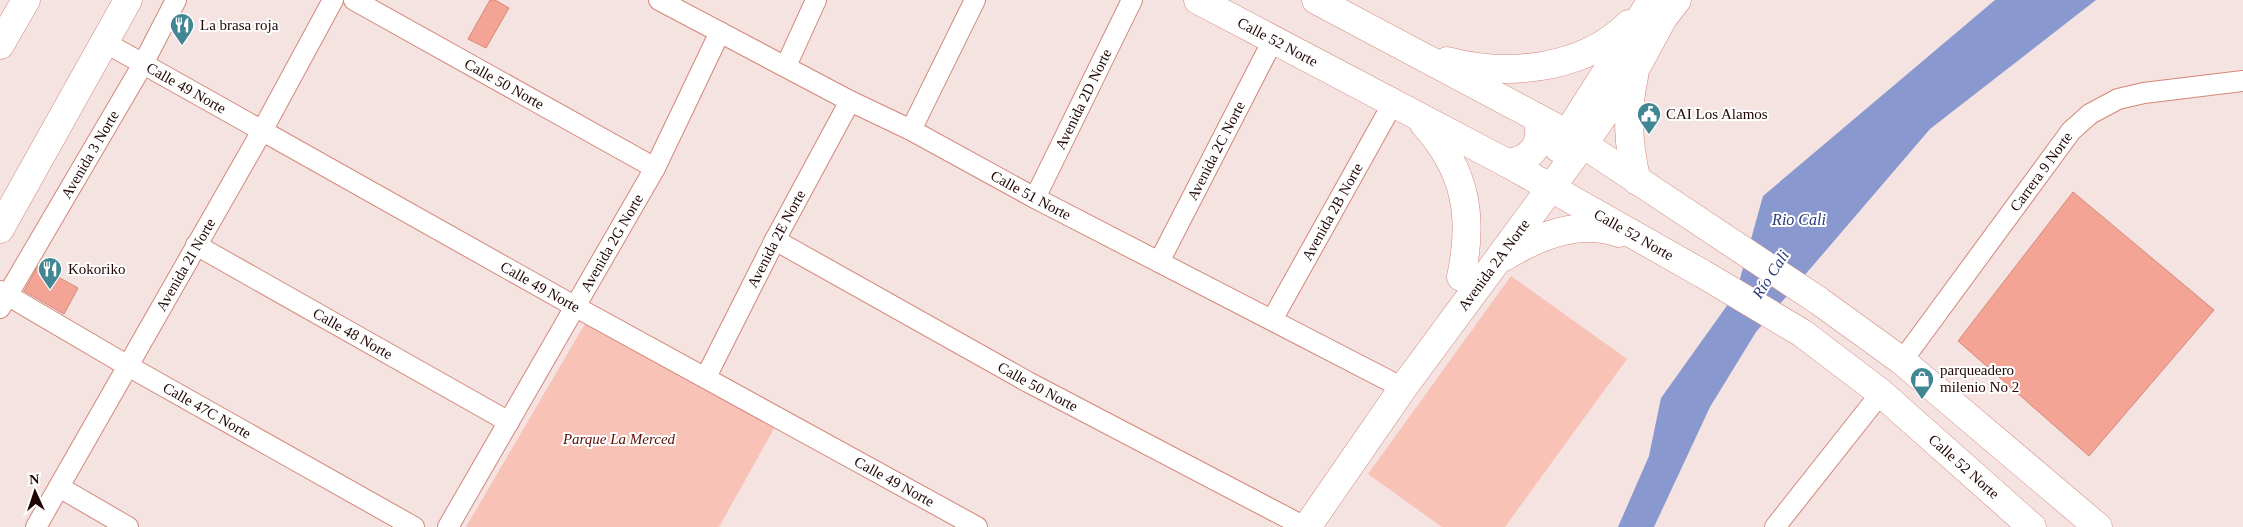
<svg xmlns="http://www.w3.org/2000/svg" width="2243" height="527" font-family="Georgia,serif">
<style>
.green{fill:#f9c2b7}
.water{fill:#8999d0}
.building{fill:#f4a495;stroke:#d6887a}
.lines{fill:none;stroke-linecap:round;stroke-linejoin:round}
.minor-casing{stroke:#d48678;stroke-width:22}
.secondary-casing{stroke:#d48678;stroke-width:29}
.primary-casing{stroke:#d48678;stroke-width:29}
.minor{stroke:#fff;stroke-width:20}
.secondary{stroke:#fff;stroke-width:28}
.primary{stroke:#fff;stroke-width:28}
.labels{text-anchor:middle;stroke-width:4;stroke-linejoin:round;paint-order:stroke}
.poi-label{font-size:15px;fill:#200503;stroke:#fff;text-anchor:start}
.street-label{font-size:15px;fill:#200503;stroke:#fff}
.park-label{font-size:15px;font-style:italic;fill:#5b0c03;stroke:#fff}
.water-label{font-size:16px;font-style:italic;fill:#2b397a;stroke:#fff}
</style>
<rect width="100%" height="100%" fill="#f4e3e0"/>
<g class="green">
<path d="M1511 276 1627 359 1505 527H1442L1368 474Z"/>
<path d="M586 322 776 425 719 527H466Z"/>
</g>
<path class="water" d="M1995 0H2096L1930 129 1756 332 1710 407 1654 527H1618L1649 456 1661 398 1736 293 1763 196Z"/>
<g class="building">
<path d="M490 0H495L509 8 486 48 468 39Z"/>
<path d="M2073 192 2214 310 2089 456 1958 341Z"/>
<path d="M38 266 78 288 64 314 24 291Z"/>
</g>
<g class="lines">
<g class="minor-casing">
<g id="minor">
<path id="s1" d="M354 0 655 168"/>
<path id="s2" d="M659 0 850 101 911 130 1035 198 1403 388"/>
<path id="s3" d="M106 43 576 307 977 527"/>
<path d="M786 66 816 0"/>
<path d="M911 130 975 0"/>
<path id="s4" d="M1035 198 1132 0"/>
<path id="s5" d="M775 240 1028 382 1305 527"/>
<path id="s6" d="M196 245 509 422"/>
<path id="s7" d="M1159 262 1273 40"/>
<path id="s8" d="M0 291 128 366 414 527"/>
<path id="s9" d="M0 308 143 64 176 0"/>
<path id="s10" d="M1272 320 1393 103"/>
<path id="s11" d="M1902 361 2071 131 2090 114 2118 99 2144 93 2243 81"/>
<path id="s12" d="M706 377 775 240 850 101"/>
<path d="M59 487 128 527"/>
<path id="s13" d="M36 527 262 131 333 0"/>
<path id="s14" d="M448 527 655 168 720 32"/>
<path d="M1775 527 1881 393"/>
</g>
</g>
<g class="secondary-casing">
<g id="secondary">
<path id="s15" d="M1198 0 1507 163 1703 274 1802 333 1881 393 2032 527"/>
<path d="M1316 0 1568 134 1819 301 1902 361 2098 527"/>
<path d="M1447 61C1507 77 1583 70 1629 24"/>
<path d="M1634 77C1626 112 1628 146 1637 181"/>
<path d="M1424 124C1466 170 1474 217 1461 277"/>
<path d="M1558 148 1652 0"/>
<path d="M1507 163C1532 161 1546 141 1536 117"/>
<path d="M1504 257C1538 236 1579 219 1619 233"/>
<path id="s16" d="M1307 527 1403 388 1592 132 1637 66 1663 18 1677 0"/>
</g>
</g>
<g class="primary-casing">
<g id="primary">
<path d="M0 45 26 0"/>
<path d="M0 229 128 0"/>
</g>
</g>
<use href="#minor" class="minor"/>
<use href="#secondary" class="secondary"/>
<use href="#primary" class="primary"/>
</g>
<defs>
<g id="restaurant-pin" transform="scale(1.25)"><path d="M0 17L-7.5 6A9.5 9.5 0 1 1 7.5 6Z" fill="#418693" stroke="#fff"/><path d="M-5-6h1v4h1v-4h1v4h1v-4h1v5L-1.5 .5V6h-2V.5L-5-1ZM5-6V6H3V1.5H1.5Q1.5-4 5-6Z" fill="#fff"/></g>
<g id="civic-pin" transform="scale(1.25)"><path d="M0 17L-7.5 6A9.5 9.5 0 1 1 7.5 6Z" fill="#418693" stroke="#fff"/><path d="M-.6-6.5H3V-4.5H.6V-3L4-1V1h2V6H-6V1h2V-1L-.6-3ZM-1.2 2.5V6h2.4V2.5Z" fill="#fff"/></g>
<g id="shop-pin" transform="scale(1.25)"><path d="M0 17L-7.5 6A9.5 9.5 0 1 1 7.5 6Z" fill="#418693" stroke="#fff"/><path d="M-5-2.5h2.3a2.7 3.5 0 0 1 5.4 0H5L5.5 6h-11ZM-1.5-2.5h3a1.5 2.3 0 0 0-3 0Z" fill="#fff"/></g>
</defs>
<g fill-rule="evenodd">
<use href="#restaurant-pin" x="182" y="25"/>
<use href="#civic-pin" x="1649" y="114"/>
<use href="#restaurant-pin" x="50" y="269"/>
<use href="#shop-pin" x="1922" y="379"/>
</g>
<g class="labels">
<g class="poi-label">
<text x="200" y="30">La brasa roja</text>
<text x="1666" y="119">CAI Los Alamos</text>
<text x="68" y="274">Kokoriko</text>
<text x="1940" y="375">parqueadero<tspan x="1940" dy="17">milenio No 2</tspan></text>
</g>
<g class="street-label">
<text dy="5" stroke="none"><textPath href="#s15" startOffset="90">Calle 52 Norte</textPath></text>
<text dy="5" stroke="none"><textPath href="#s1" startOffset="172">Calle 50 Norte</textPath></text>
<text dy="5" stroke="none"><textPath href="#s3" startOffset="92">Calle 49 Norte</textPath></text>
<text dy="5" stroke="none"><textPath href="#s4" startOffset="110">Avenida 2D Norte</textPath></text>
<text dy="5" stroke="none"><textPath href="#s7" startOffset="125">Avenida 2C Norte</textPath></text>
<text dy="5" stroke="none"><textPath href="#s9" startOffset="178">Avenida 3 Norte</textPath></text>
<text dy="5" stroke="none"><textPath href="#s11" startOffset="235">Carrera 9 Norte</textPath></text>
<text dy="5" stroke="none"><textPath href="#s2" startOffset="420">Calle 51 Norte</textPath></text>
<text dy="5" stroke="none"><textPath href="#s10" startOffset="124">Avenida 2B Norte</textPath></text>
<text dy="5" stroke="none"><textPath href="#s15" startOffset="495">Calle 52 Norte</textPath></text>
<text dy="5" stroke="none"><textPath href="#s12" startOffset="155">Avenida 2E Norte</textPath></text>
<text dy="5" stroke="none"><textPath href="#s14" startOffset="328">Avenida 2G Norte</textPath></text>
<text dy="5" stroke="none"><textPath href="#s13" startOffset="302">Avenida 2I Norte</textPath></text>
<text dy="5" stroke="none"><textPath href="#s16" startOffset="322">Avenida 2A Norte</textPath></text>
<text dy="5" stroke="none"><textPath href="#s3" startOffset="498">Calle 49 Norte</textPath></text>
<text dy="5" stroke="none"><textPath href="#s6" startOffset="180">Calle 48 Norte</textPath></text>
<text dy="5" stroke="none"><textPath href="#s5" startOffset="301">Calle 50 Norte</textPath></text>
<text dy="5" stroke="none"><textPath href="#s8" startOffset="239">Calle 47C Norte</textPath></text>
<text dy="5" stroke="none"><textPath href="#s15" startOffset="900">Calle 52 Norte</textPath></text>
<text dy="5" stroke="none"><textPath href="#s3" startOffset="902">Calle 49 Norte</textPath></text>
</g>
<g class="park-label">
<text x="619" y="444">Parque La Merced</text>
</g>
<g class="water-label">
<text x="1799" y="225">Rio Cali</text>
<text transform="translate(1770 274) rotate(-57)" y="6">Río Cali</text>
</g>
</g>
<g transform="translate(35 492) rotate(357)" stroke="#ffffff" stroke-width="4" paint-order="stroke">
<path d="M0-4L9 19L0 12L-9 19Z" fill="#200503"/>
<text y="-8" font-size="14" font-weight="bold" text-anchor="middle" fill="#200503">N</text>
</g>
</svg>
